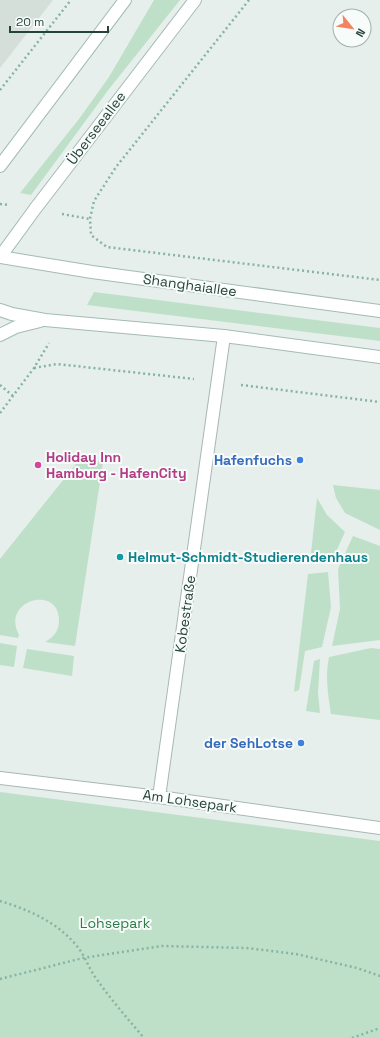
<svg xmlns="http://www.w3.org/2000/svg" width="380" height="1038" font-family="'Space Grotesk',sans-serif">
<style>
.built{fill:#d4dfda}
.green{fill:#bfe0c8}
.lines{fill:none;stroke-linecap:round;stroke-linejoin:round}
.street-casing{stroke:#a8b8b2;stroke-width:14}
.secondary-casing{stroke:#a4bbb3;stroke-width:14}
.path{stroke:#86b3a5;stroke-width:2.5;stroke-dasharray:2 3;stroke-linecap:butt}
.street{stroke:#fff;stroke-width:12}
.secondary{stroke:#fff;stroke-width:12}
.shop-dot{fill:#3f7fe0;stroke:#f7fbf9;stroke-width:1.5}
.hotel-dot{fill:#d1479c;stroke:#f7fbf9;stroke-width:1.5}
.culture-dot{fill:#0f9aa8;stroke:#f7fbf9;stroke-width:1.5}
.labels{text-anchor:middle;stroke-width:4;stroke-linejoin:round;paint-order:stroke}
.street-label{font-size:14px;fill:#24423a;stroke:#f7fbf9}
.hotel-label{font-size:14px;font-weight:bold;fill:#b23c85;stroke:#f7fbf9;text-anchor:start}
.shop-label{font-size:14px;font-weight:bold;fill:#366cbe;stroke:#f7fbf9;text-anchor:end}
.culture-label{font-size:14px;font-weight:bold;fill:#0d838f;stroke:#f7fbf9;text-anchor:start}
.park-label{font-size:14px;fill:#2d7a4b;stroke:#f7fbf9}
</style>
<rect width="100%" height="100%" fill="#e6efeb"/>
<path class="built" d="M0 0H53L0 68Z"/>
<g class="green">
<path d="M154 0H180L109 89 31 195 20 193 79 119 109 77Z"/>
<path d="M94 292 380 328V341L87 305Z"/>
<path d="M80 459 103 462 75 646 45 642C54 637 59 631 59 620 59 584 0 600 19 635L18 638 0 635V559Z"/>
<path d="M333 485 380 490V530L345 513 336 498Z"/>
<path d="M317 498 327 515 345 532 334 556 311 553Z"/>
<path d="M353 536 380 546V640L332 646 340 609 338 569Z"/>
<path d="M328 572 331 607 322 647 305 651 299 690 294 692 308 574Z"/>
<path d="M0 643 17 646 14 667 0 665Z"/>
<path d="M371 648 380 649V720L331 714C328 695 325 676 329 657Z"/>
<path d="M27 649 74 656 72 676 23 668Z"/>
<path d="M320 659 318 693 320 713 306 711 314 661Z"/>
<path d="M0 792 380 841V1038H0Z"/>
</g>
<g class="lines">
<g class="street-casing">
<g id="street">
<path d="M0 778 159 797 380 828"/>
<path d="M159 797 224 336"/>
</g>
</g>
<g class="secondary-casing">
<g id="secondary">
<path d="M0 166 125 0"/>
<path d="M0 257 92 272 380 311"/>
<path d="M0 257 35 209 195 0"/>
<path d="M0 310 12 314 45 320 224 336 380 357"/>
<path d="M0 335 16 327 40 321"/>
</g>
</g>
<g class="path">
<path d="M249 0 116 167 94 201 90 219 91 235 107 247 380 280"/>
<path d="M0 90 71 0"/>
<path d="M0 204 9 205"/>
<path d="M62 214 90 219"/>
<path d="M34 368 57 364 194 379"/>
<path d="M0 385 13 396"/>
<path d="M241 385 380 402"/>
<path d="M0 413 34 368 49 343"/>
<path d="M0 901C27 909 57 922 76 945 85 955 89 970 98 981 112 1001 128 1019 144 1038"/>
<path d="M0 979 83 958 162 946 247 948 296 954 357 968 380 976"/>
<path d="M352 1038 380 1028"/>
</g>
<use href="#street" class="street"/>
<use href="#secondary" class="secondary"/>
</g>
<g class="shop-dot">
<circle cx="300" cy="460" r="4"/>
<circle cx="301" cy="743" r="4"/>
</g>
<circle class="hotel-dot" cx="38" cy="465" r="4"/>
<circle class="culture-dot" cx="120" cy="557" r="4"/>
<g class="labels">
<g class="street-label">
<text transform="translate(96 128) rotate(-53)" y="5">Überseeallee</text>
<text transform="translate(190 285) rotate(8)" y="5">Shanghaiallee</text>
<text transform="translate(185 614) rotate(-82)" y="5">Kobestraße</text>
<text transform="translate(190 801) rotate(8)" y="5">Am Lohsepark</text>
</g>
<g class="hotel-label">
<text x="46" y="462">Holiday Inn<tspan x="46" dy="16">Hamburg - HafenCity</tspan></text>
</g>
<g class="shop-label">
<text x="292" y="465">Hafenfuchs</text>
<text x="293" y="748">der SehLotse</text>
</g>
<g class="culture-label">
<text x="128" y="562">Helmut-Schmidt-Studierendenhaus</text>
</g>
<g class="park-label">
<text x="115" y="928">Lohsepark</text>
</g>
</g>
<g transform="translate(352 28) rotate(120)"><circle r="19" fill="#f7fbf9" stroke="#a3b1ad"/>
<path d="M0-3L7 15L0 10L-7 15Z" fill="#f4845f"/>
<text y="-6" font-size="11" font-weight="bold" text-anchor="middle" fill="#24423a">N</text>
</g>
<path d="M10 26v6h98v-6" fill="none" stroke="#24423a" stroke-width="2"/>
<text x="16" y="26" font-size="12" fill="#24423a" stroke="#f7fbf9" stroke-width="3" paint-order="stroke">20 m</text>
</svg>
